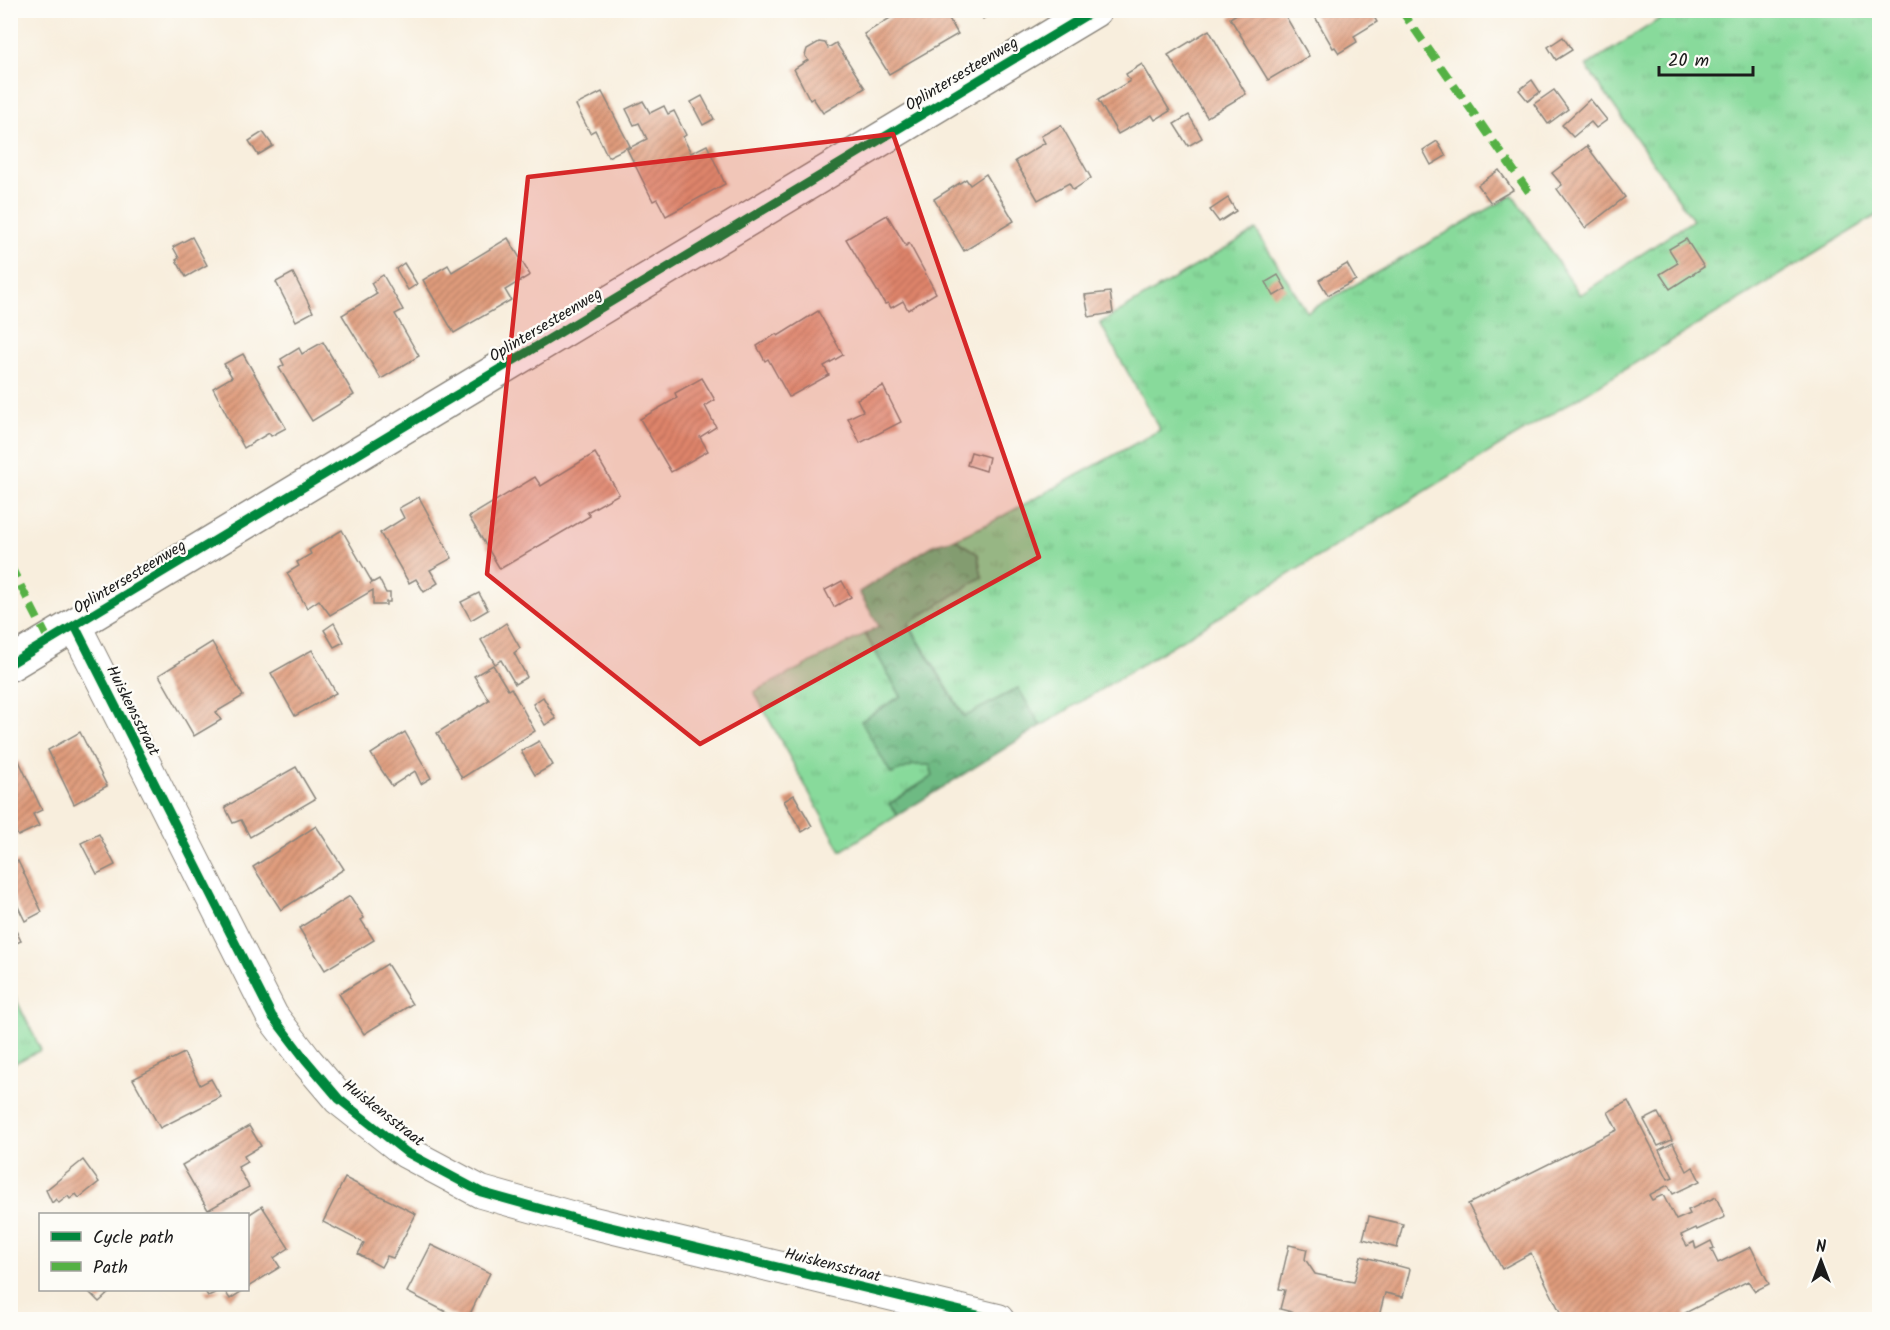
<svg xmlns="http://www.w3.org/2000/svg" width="1890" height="1330" font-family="Kalam,sans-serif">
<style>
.grass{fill:url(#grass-tufts);stroke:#527b5c;stroke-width:1.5}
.forest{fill:url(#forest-crowns);stroke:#456b50;stroke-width:1.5}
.building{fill:url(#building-hatch)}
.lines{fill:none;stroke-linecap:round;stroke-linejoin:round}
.minor-casing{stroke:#8a857c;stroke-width:34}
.tertiary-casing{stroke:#8a857c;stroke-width:36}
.minor{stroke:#fff;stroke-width:32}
.tertiary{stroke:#fff;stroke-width:33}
.quiet{stroke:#55b145;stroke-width:8;stroke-dasharray:15 8;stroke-linecap:butt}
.cycleway-casing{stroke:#fdfcf7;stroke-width:13}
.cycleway{stroke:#00873e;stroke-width:9}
.marked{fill:#d62828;fill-opacity:0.2;stroke:#d62828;stroke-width:4.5;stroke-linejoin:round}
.labels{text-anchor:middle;stroke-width:5;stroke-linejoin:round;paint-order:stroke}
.street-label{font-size:16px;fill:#1c1c1c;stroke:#fdfcf7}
</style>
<defs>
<pattern id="grass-tufts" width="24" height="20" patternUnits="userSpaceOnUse" patternTransform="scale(1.5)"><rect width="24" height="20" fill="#88da9b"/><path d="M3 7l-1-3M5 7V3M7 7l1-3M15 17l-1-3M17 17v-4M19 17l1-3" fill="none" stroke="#75ba85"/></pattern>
<pattern id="forest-crowns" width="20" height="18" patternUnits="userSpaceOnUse" patternTransform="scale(1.5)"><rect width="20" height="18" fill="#6eba83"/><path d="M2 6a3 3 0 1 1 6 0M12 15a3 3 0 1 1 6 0" fill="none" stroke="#5a966a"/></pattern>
<pattern id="building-hatch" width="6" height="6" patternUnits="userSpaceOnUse" patternTransform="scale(1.5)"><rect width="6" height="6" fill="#df9b7c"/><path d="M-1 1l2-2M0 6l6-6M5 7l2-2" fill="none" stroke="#b47e65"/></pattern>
</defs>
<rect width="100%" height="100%" fill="#fdfcf7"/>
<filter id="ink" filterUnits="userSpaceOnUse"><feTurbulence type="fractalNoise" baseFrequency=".0167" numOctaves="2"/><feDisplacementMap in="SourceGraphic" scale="12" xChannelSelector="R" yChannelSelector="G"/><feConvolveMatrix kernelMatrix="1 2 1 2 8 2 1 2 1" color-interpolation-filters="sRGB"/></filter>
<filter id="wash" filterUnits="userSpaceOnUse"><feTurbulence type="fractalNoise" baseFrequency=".008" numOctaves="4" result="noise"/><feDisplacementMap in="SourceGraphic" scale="24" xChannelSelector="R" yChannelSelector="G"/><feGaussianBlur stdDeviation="1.35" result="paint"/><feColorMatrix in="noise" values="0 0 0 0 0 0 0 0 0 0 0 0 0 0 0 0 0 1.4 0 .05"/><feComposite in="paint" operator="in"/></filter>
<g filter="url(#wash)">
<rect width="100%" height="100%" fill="#f8eedd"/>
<g class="grass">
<path d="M1672 11H1879V214L1041 726 1018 688 965 717 908 623 982 577 977 554 955 539 990 523 1160 430 1100 323 1256 230 1307 312 1513 195 1580 295 1693 220 1586 66Z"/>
<path d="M865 634 901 696 861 721 914 765H930L933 776 889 804 898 815 841 851 754 692Z"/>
<path d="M10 987 41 1050 11 1065H10Z"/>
</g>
<path class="forest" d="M955 539 978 554 982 577 908 624 964 717 1018 688 1041 726 898 815 889 804 933 776 930 765H914L891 774 861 721 901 696 865 634 879 626 859 592 935 544Z"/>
<g id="blocks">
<g class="building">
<path d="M900 10H944L958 34 889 74 864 34 900 12Z"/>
<path d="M978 10H997L983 19Z"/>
<path d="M1243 10H1282L1309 56 1268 80 1230 18Z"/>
<path d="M1311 10H1370L1377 22 1354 36 1357 42 1339 53 1335 47 1333 48Z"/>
<path d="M1209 30 1246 94 1207 117 1168 55Z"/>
<path d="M1563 37 1572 50 1556 60 1548 47Z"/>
<path d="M819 42 825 43 828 48 836 43 865 88 823 113 813 98 810 100 794 69 808 60 805 56 807 49Z"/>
<path d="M1142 64 1170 111 1155 120 1152 115 1118 134 1098 100 1130 81 1126 74Z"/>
<path d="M1532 80 1540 92 1528 101 1519 90Z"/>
<path d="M1554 90 1568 109 1548 124 1534 104Z"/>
<path d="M602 92 630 146 608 157 595 130 590 133 576 105Z"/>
<path d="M702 96 714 119 703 125 691 102Z"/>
<path d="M1590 99 1607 120 1596 128 1591 122 1573 137 1562 125Z"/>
<path d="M643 101 650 113 664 106 668 114 674 111 686 135 683 137 691 153 707 145 725 184 666 216 657 199 653 201 627 149 647 139 639 123 634 125 626 109Z"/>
<path d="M1189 115 1202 138 1188 146 1174 124Z"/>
<path d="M1061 125 1091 178 1073 190 1069 183 1038 200 1015 161 1045 143 1041 136Z"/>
<path d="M263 132 273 146 258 155 249 141Z"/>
<path d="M1437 141 1446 156 1431 165 1423 150Z"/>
<path d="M1587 146 1625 197 1585 228 1557 189 1562 185 1552 173Z"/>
<path d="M1499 170 1513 190 1491 203 1478 185Z"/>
<path d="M986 174 1014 221 964 251 934 199 966 179 970 185Z"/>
<path d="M1228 198 1236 211 1219 222 1210 210Z"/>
<path d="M887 215 906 246 909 243 936 293 908 310 903 301 891 308 888 303 885 304 846 239Z"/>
<path d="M192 237 207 265 186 277 176 260 179 258 173 247Z"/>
<path d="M508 238 530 275 505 290 511 300 454 333 423 280 448 265 452 272Z"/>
<path d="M1686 239 1704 267 1670 289 1660 274 1678 263 1669 249Z"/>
<path d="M404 263 417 284 408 290 396 269Z"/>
<path d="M1347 264 1356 280 1328 295 1319 280Z"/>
<path d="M293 273 313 312 296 321 276 282Z"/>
<path d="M383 275 403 310 395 314 419 356 381 379 342 315 377 294 371 283Z"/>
<path d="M1278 275 1286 289 1274 296 1266 282Z"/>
<path d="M1110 292 1113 313 1089 317 1085 295Z"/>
<path d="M818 311 843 355 824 366 829 375 789 397 768 359 765 361 757 346 776 334 778 336Z"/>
<path d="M323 342 354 395 312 421 279 368 284 365 281 359 299 348 302 354Z"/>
<path d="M243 354 286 428 271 436 269 433 244 448 213 388 232 377 224 364Z"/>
<path d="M702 378 715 400 705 406 716 427 700 437 708 451 671 472 640 419 677 398 675 393Z"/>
<path d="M883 386 901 422 860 443 848 418 863 411 857 399Z"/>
<path d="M971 452 989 457 986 471 967 465Z"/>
<path d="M595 453 619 494 587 512 590 516 500 569 469 517 535 477 541 486Z"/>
<path d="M419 497 452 558 430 570 438 583 424 592 416 579 409 583 380 533 404 518 399 508Z"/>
<path d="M342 530 372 582 370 584 379 579 386 593H390V602H386V605H373V590L330 615 319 600 307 608 287 573 299 566 297 562 311 554 309 550Z"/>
<path d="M842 581 851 597 834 607 825 590Z"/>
<path d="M479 593 488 610 471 620 461 602Z"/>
<path d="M10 594 16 605 10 608Z"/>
<path d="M334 623 344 642 334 647 324 630Z"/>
<path d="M506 623 520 648 514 653 527 677 515 684 501 660 495 664 481 640Z"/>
<path d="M212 642 243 696 216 712 221 720 194 736 159 675Z"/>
<path d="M312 650 336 693 295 716 271 673Z"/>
<path d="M493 665 508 690 511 688 535 731 462 778 437 733 489 700 474 676Z"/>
<path d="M543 697 556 719 545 725 533 704Z"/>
<path d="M80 732 107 786 74 804 48 750Z"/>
<path d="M405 732 431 778 421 784 415 771 392 786 371 754Z"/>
<path d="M539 741 553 765 535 775 521 751Z"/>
<path d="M19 761 42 810 33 814 39 826 18 836 12 825 10 826V765Z"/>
<path d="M296 767 315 799 250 837 241 820 233 823 225 807Z"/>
<path d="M794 795 812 826 802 832 784 801Z"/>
<path d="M316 826 344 869 281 910 253 867Z"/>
<path d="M99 834 115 865 97 874 81 843Z"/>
<path d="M18 861 42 912 25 921 10 890V865Z"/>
<path d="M350 896 363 916 364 918 361 920 374 940 325 970 299 928Z"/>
<path d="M10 919 21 941 10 946Z"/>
<path d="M387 964 412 1004 364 1034 339 994Z"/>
<path d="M184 1053 200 1085 211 1079 221 1097 160 1128 133 1079Z"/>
<path d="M1628 1101 1668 1179 1673 1177 1659 1150 1673 1143 1687 1171 1693 1167 1700 1181 1673 1194 1668 1185 1649 1195 1652 1200 1663 1195 1676 1220 1690 1214 1688 1210 1716 1197 1725 1217 1697 1230 1696 1228 1681 1235 1687 1246 1694 1242 1696 1249 1711 1241 1714 1248 1711 1249 1718 1263 1751 1247 1769 1284 1755 1291 1748 1281 1685 1313 1689 1320H1564L1531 1253 1502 1269 1468 1204 1617 1130 1608 1112Z"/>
<path d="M1658 1113 1672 1140 1658 1146 1644 1120Z"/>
<path d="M249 1126 261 1146 244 1156 247 1162 238 1167 249 1187 208 1210 182 1165Z"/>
<path d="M83 1160 99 1182 79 1198 76 1194 70 1199 68 1196 59 1203 56 1199 52 1203 46 1190Z"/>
<path d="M345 1178 416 1214 393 1258 387 1256 381 1267 358 1254 364 1243 323 1222Z"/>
<path d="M262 1206 289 1248 274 1258 280 1267 248 1287V1215Z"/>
<path d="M1369 1216 1403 1224 1397 1248 1363 1239Z"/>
<path d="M431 1245 490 1273 467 1320H462L407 1292Z"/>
<path d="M1289 1245 1307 1249 1305 1259 1315 1274 1354 1282 1361 1256 1410 1269 1403 1297 1385 1293 1378 1320H1322L1280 1309 1285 1290 1279 1289Z"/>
<path d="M87 1290H112L99 1302Z"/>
<path d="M204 1290H221L208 1296Z"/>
<path d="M224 1290H244L230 1299Z"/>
</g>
</g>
</g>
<g filter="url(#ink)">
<use href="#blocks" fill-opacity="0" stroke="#8a857c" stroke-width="1.5"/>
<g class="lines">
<g class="minor-casing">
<path id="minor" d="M75 626 272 1016 305 1059 339 1099 406 1152 481 1192 581 1220 998 1320"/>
</g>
<g class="tertiary-casing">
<path id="tertiary" d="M10 664 1095 10"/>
</g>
<use href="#minor" class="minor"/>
<use href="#tertiary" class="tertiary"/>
<g class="quiet">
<path d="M1401 10 1531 195"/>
<path d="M10 565 49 641"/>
</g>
<g class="cycleway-casing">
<g id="cycleway">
<path d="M75 626 272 1016 305 1059 339 1099 406 1152 481 1192 581 1220 998 1320"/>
<path d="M10 664 1095 10"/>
</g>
</g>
<use href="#cycleway" class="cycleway"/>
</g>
</g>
<path class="marked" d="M893 134 1039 557 700 744 487 574 528 177Z"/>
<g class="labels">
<g class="street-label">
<text transform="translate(961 73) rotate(-31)" y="6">Oplintersesteenweg</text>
<text transform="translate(545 324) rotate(-31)" y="6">Oplintersesteenweg</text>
<text transform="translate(129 576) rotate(-31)" y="6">Oplintersesteenweg</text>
<text transform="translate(134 710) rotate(63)" y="6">Huiskensstraat</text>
<text transform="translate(384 1112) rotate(38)" y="6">Huiskensstraat</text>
<text transform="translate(833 1264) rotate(14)" y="6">Huiskensstraat</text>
</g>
</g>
<rect width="1890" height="1330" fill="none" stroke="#fdfcf7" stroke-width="36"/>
<rect x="39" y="1213" width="210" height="78" fill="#fdfcf7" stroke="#a3a29f" stroke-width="1.5"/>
<rect x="51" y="1232" width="30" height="9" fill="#00873e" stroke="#a3a29f" stroke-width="1.5"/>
<text x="93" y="1243" font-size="18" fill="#1c1c1c">Cycle path</text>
<rect x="51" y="1262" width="30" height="9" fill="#55b145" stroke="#a3a29f" stroke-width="1.5"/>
<text x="93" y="1273" font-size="18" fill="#1c1c1c">Path</text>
<g transform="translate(1821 1261)" stroke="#fdfcf7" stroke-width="4.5" paint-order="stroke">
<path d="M0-4.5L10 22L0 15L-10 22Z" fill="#1c1c1c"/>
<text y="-9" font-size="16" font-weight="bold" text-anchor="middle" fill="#1c1c1c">N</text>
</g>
<path d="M1659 66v9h94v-9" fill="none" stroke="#1c1c1c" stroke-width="3"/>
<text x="1668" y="66" font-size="18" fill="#1c1c1c" stroke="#fdfcf7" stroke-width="4.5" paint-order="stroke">20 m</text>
</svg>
